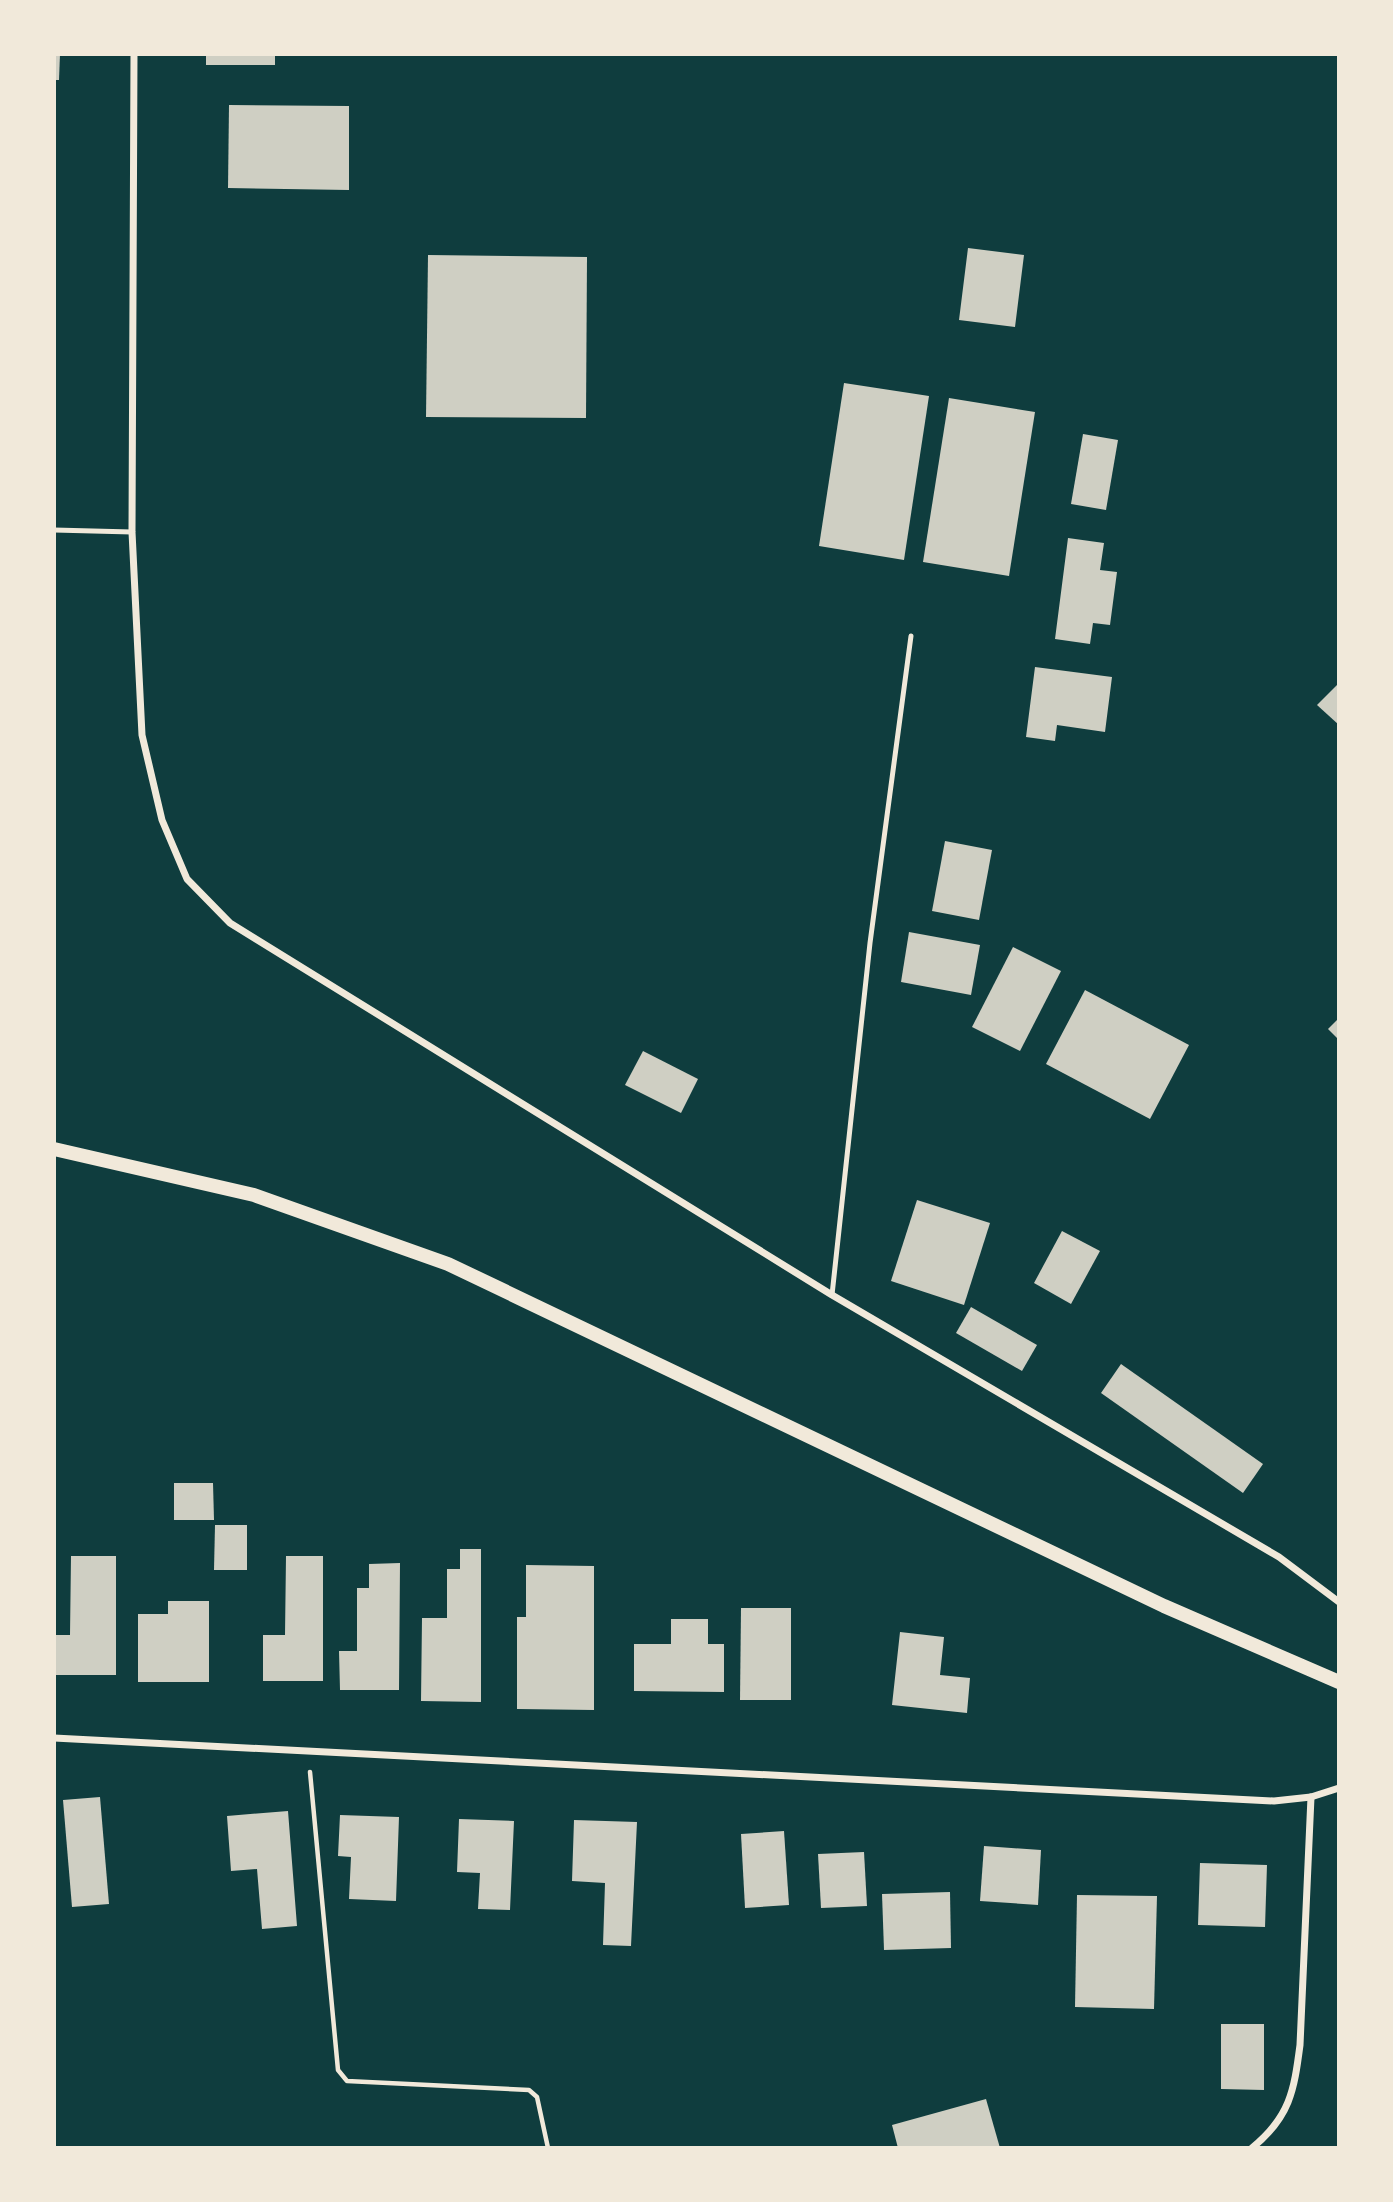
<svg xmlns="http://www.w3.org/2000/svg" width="1393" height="2202" font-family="Commissioner,sans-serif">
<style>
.building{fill:#cfcfc3}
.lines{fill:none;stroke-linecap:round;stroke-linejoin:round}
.path{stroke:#f1e9da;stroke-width:4.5}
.service{stroke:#f1e9da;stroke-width:5}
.minor{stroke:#f1e9da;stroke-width:7}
.secondary{stroke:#f1e9da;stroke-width:14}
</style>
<rect width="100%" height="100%" fill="#0f3d3e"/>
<g class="building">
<path d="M54 54H60L59 80H54Z"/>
<rect x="206" y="54" width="69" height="11"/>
<path d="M229 105 349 106V190L228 188Z"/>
<path d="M968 248 1024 255 1015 327 959 320Z"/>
<path d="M428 255 587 257 586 418 426 417Z"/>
<path d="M844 383 929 396 904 560 819 546Z"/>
<path d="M949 398 1035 412 1009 576 923 562Z"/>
<path d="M1083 434 1118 440 1106 510 1071 504Z"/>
<path d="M1068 538 1104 543 1100 570 1117 572 1110 625 1093 623 1090 644 1055 639Z"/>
<path d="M1035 667 1112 677 1105 732 1057 725 1055 741 1026 737Z"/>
<path d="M1339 683V725L1317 705Z"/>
<path d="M945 841 992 850 979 920 932 911Z"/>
<path d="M909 932 980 945 971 995 901 982Z"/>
<path d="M1013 947 1061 971 1020 1051 972 1027Z"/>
<path d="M1085 990 1189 1045 1150 1119 1046 1064Z"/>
<path d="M1339 1018V1040L1328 1029Z"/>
<path d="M643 1051 698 1079 681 1113 625 1085Z"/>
<path d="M917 1200 990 1223 964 1305 891 1281Z"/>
<path d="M1062 1231 1100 1251 1071 1304 1034 1283Z"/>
<path d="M971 1307 1037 1345 1022 1371 956 1333Z"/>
<path d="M1121 1364 1263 1464 1243 1493 1101 1393Z"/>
<path d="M174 1483H213L214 1520H174Z"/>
<path d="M215 1525H247V1570H214Z"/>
<path d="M460 1549H481V1702L421 1701 422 1618H447V1569H460Z"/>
<path d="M71 1556H116V1675H55L54 1635H70Z"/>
<path d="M286 1556H323V1681H263V1635H285Z"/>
<path d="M400 1563 399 1690H340L339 1651H357V1588H369V1564Z"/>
<path d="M526 1565 594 1566V1710L517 1709V1617H526Z"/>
<path d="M168 1601H209V1682H138V1614H168Z"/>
<path d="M741 1608H791V1700H740Z"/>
<path d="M671 1619H708V1644H724V1692L634 1691V1644H671Z"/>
<path d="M900 1632 944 1637 940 1675 970 1678 967 1713 892 1705Z"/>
<path d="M100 1797 109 1904 72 1907 63 1800Z"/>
<path d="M288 1811 297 1926 262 1929 257 1869 231 1871 227 1816Z"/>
<path d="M340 1815 399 1817 396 1901 349 1899 351 1857 338 1856Z"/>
<path d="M459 1819 514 1821 510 1910 478 1909 480 1873 457 1872Z"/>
<path d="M574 1820 637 1822 631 1946 603 1945 605 1883 572 1881Z"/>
<path d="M784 1831 789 1905 745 1908 741 1834Z"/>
<path d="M984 1846 1041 1850 1038 1905 980 1901Z"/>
<path d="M864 1852 867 1906 821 1908 818 1854Z"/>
<path d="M1200 1863 1267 1865 1265 1927 1198 1925Z"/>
<path d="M950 1892 951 1948 884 1950 882 1894Z"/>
<path d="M1077 1895 1157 1896 1154 2009 1075 2007Z"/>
<path d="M1221 2024H1264V2090L1221 2089Z"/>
<path d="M986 2099 1000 2148H898L892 2125Z"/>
</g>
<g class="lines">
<path class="path" d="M310 1772 338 2070 347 2081 529 2090 537 2097 548 2148"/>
<g class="service">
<path d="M54 530 132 532"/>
<path d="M832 1295 870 943 911 636"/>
</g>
<g class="minor">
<path d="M134 54 132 532 142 735 162 820 187 879 230 923 832 1295 1279 1557 1339 1602"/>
<path d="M54 1738 1274 1801 1311 1797 1339 1788"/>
<path d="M1252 2148C1290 2117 1294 2091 1300 2045L1311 1797"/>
</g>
<path class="secondary" d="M54 1149 254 1195 448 1264 1164 1606 1339 1682"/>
</g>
<rect width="1393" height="2202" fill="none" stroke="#f1e9da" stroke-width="112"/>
</svg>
